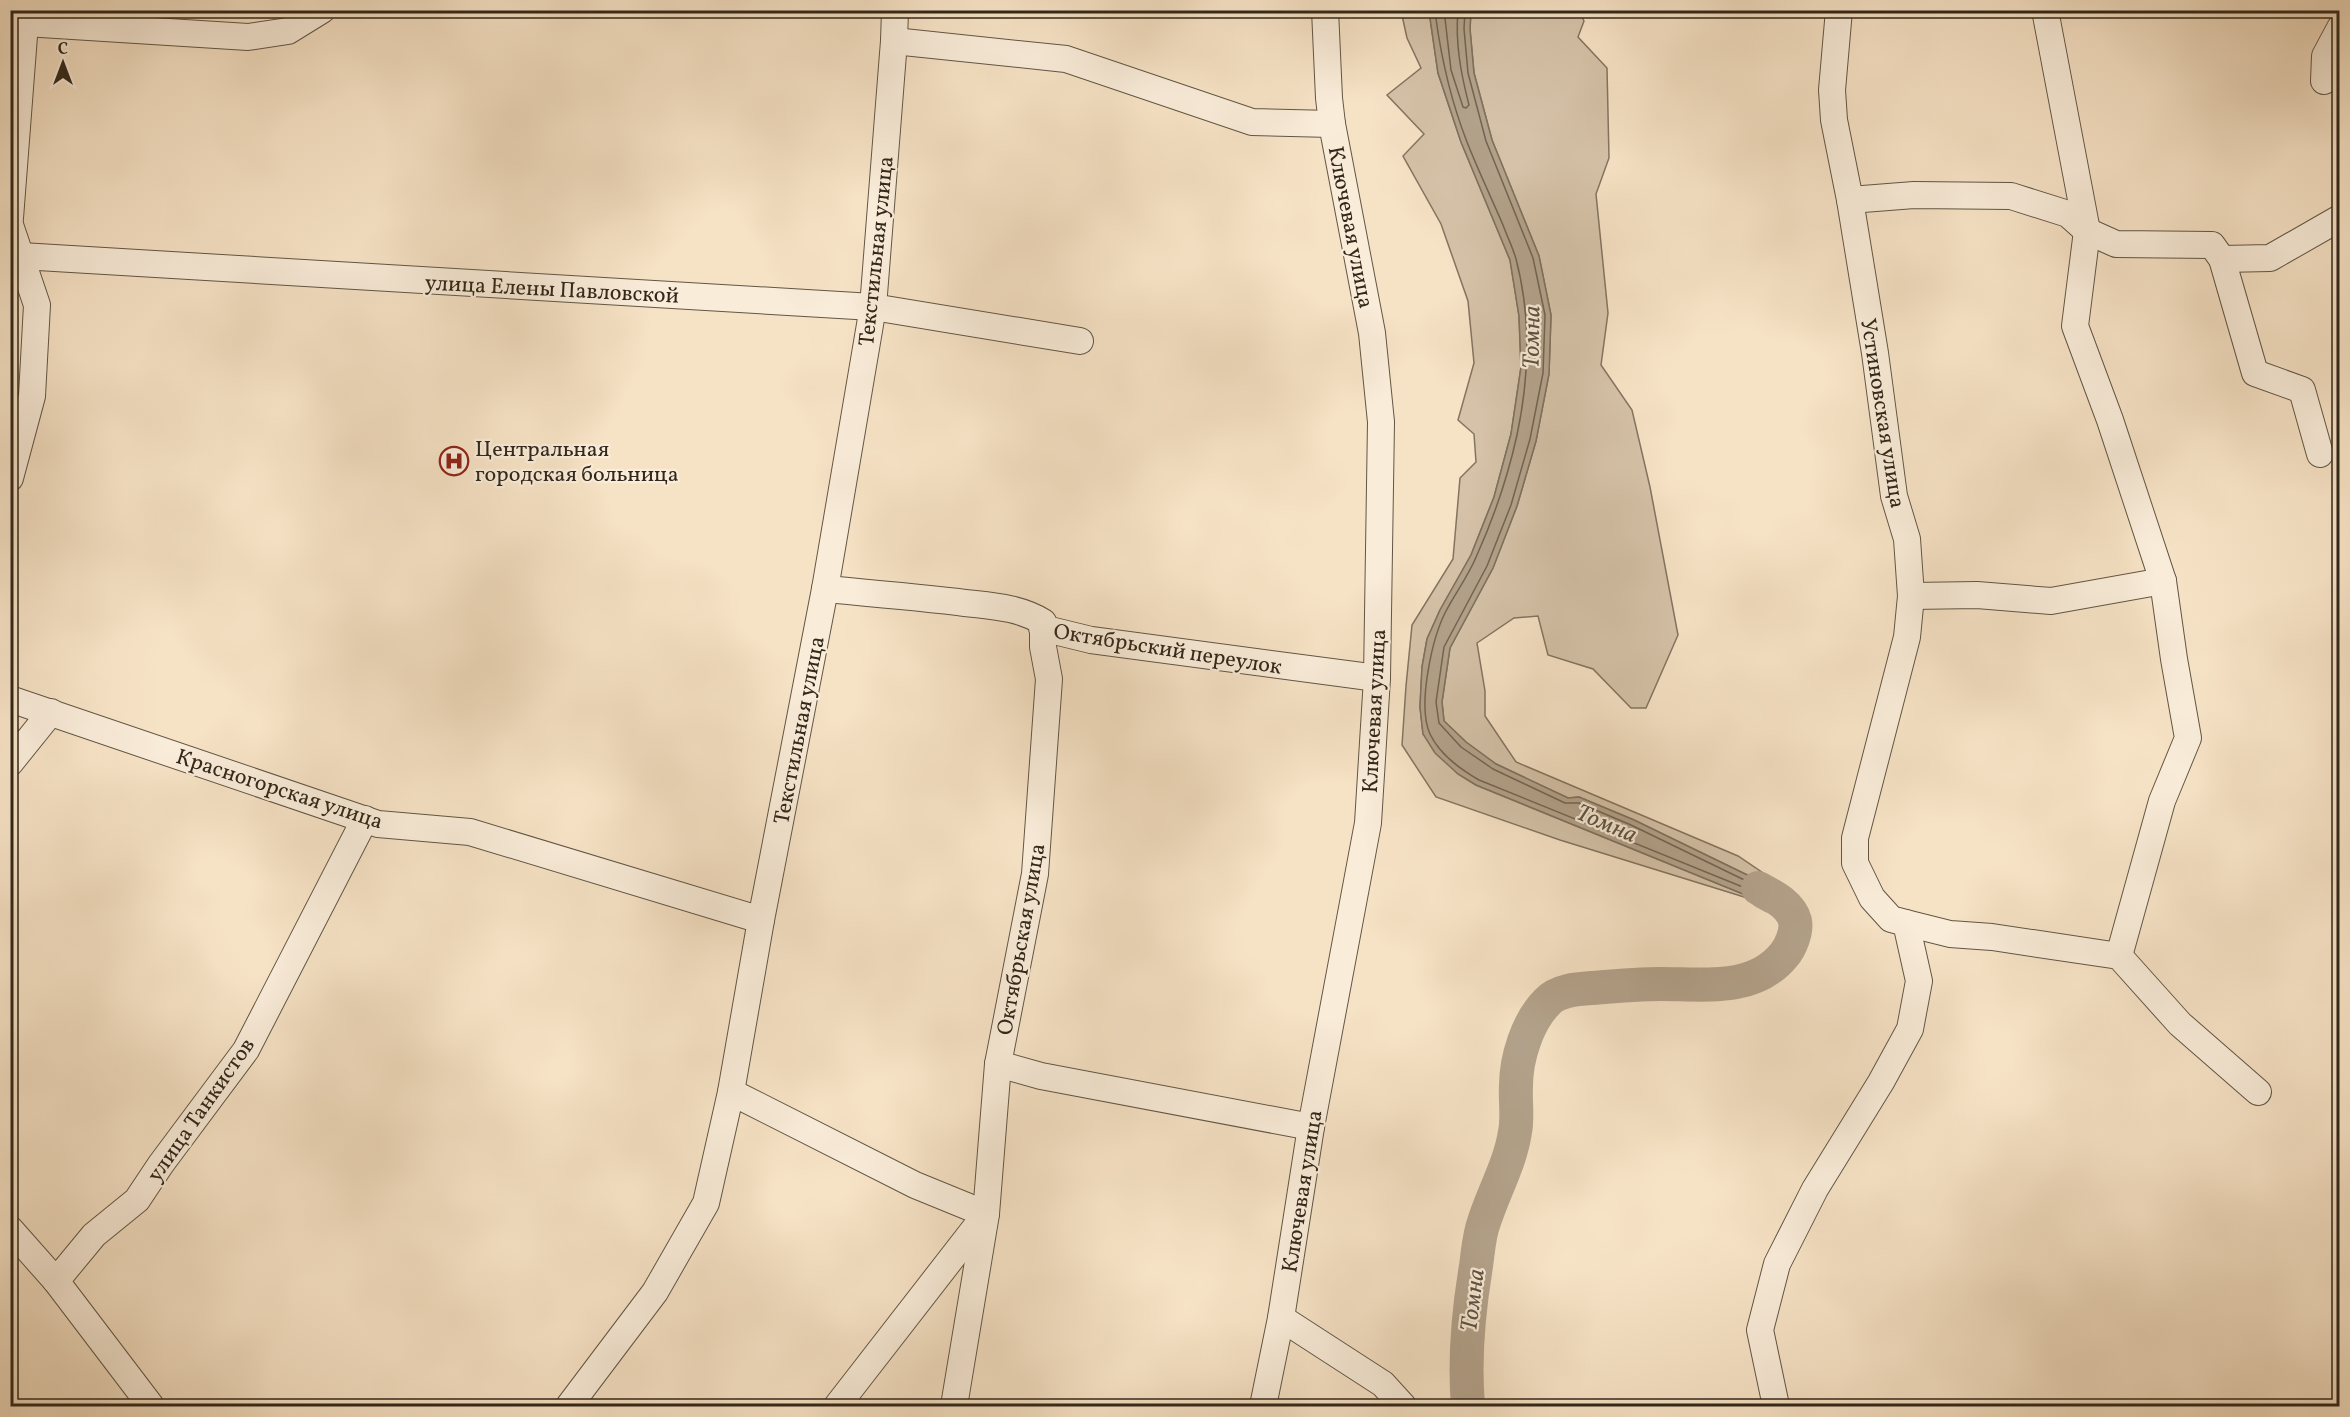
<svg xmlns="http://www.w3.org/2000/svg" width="2350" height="1417" font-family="Vollkorn,serif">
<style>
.green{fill:#d5c2a8;stroke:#837461;stroke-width:1.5}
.water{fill:#b3a28b;stroke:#7f715e;stroke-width:1.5}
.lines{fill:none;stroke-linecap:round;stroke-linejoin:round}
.shore{stroke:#726452;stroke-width:1.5}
.river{stroke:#b3a28b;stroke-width:34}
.minor-casing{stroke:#625645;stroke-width:28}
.minor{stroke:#f9ecd9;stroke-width:26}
.labels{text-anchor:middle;stroke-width:4.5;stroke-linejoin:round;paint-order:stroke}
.street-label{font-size:22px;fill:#31271a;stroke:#f9ecd9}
.poi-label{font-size:22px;fill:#31271a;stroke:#f9ecd9;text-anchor:start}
.water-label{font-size:24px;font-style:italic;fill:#5e5242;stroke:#f9ecd9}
</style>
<rect width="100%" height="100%" fill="#f6e2c5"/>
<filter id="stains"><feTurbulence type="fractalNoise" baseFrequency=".00333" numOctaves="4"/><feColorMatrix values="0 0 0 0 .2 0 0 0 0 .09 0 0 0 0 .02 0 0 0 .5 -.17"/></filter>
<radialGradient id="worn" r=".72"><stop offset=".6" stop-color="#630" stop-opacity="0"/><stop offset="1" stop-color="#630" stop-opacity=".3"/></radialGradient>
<g class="green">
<path d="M1401 11H1431L1430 18 1438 73 1461 142 1510 260 1519 316 1521 367 1511 434 1494 497 1471 555 1440 610 1427 639 1422 667 1420 707 1423 734 1458 774 1476 785 1770 905 1560 840 1436 797 1402 745 1406 686 1412 625 1453 559 1460 478 1476 462 1474 434 1458 420 1474 363 1468 301 1441 224 1403 156 1424 134 1387 95 1421 68 1407 38Z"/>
<path d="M1471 11H1579L1584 21 1578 37 1607 68 1609 158 1596 194 1608 313 1601 365 1632 410 1650 487 1678 635 1646 708H1631L1593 669 1548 655 1538 616 1514 618 1477 643 1485 691V716L1516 762 1738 856 1778 883 1776 889 1634 820 1579 797 1568 798 1496 764 1466 742 1444 721 1442 702 1450 648 1493 568 1517 506 1536 441 1549 374 1551 315 1539 256 1492 140 1474 73 1470 29Z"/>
</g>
<path class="water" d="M1431 11H1471L1470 29 1474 73 1492 140 1539 256 1551 315 1549 374 1536 441 1517 506 1493 568 1450 648 1442 702 1444 721 1466 742 1496 764 1568 798 1579 797 1634 820 1776 889 1770 905 1476 785 1458 774 1435 753 1423 734 1420 707 1422 667 1427 639 1440 610 1471 555 1494 497 1511 434 1521 367 1519 316 1510 260 1461 142 1438 73 1430 18Z"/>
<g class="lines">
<g class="shore">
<path d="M1437 10 1436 19C1442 62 1451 101 1467 142 1478 170 1491 197 1503 225 1507 236 1513 248 1516 259 1531 316 1529 378 1517 435 1508 476 1494 517 1477 555 1469 575 1456 592 1446 611 1432 638 1417 706 1430 734 1440 755 1460 769 1479 780L1765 896 1767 893 1765 890 1631 825 1579 803H1565L1493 769 1461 747 1439 723 1436 702 1444 647 1487 566 1511 505 1530 439 1543 373 1545 315 1533 258 1486 141 1468 73 1464 29 1465 10"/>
<path d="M1444 10 1451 70 1463 107 1466 108 1469 105C1461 74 1455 43 1458 10"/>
</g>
<path class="river" d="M1468 1406C1464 1359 1468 1314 1476 1266 1478 1252 1479 1235 1484 1222 1494 1191 1510 1164 1515 1132 1518 1117 1515 1101 1516 1086 1516 1059 1527 1022 1547 1002 1558 990 1578 989 1593 988 1616 986 1639 984 1661 984 1704 984 1754 992 1784 955 1791 947 1797 931 1795 921 1791 904 1771 895 1758 888L1773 897 1764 892"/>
<g class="minor-casing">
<g id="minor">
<path d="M2045 10 2087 231 2075 326 2110 420 2163 581 2174 659 2188 738 2162 801 2119 956"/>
<path d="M25 23 248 37 288 31 322 10"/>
<path d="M894 41 1066 59 1252 122 1332 124"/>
<path d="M2324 81 2325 56 2340 28"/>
<path d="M1850 200 1914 195 2011 196 2068 214 2087 231 2116 244 2212 245 2222 259 2255 373 2302 390 2320 454"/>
<path d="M10 218 26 10"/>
<path d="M10 225 37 305 32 396 10 478"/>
<path d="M21 256 873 307 1080 341"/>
<path d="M2222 259 2270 258 2340 218"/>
<path d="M825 589C870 593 914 597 958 602 988 606 1017 606 1043 622V647L1049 679 1035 874 998 1064 986 1214 954 1406"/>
<path d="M1911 596 1977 595 2051 601 2163 581"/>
<path d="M1042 628 1091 640 1377 678"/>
<path d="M10 699 378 824 470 832 761 920"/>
<path d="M10 763 51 712"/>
<path d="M1906 923 1950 934 1992 937 2119 956 2180 1024 2258 1092"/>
<path d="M998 1064 1041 1076 1311 1127"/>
<path d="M731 1092 915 1185 986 1214 837 1406"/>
<path d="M10 1229 56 1281 151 1406"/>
<path d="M56 1281 94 1235 137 1200 161 1164 246 1050 365 819"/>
<path d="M1281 1318 1383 1384 1403 1406"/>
<path d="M569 1406 655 1292 706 1203 731 1092 761 920 825 589 873 307 894 41 895 10"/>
<path d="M1263 1406 1281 1318 1311 1127 1368 823 1377 678 1381 422 1372 333 1332 124 1329 98 1325 10"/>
<path d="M1776 1406 1760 1330 1777 1264 1815 1189 1881 1082 1910 1029 1919 981 1906 923 1891 919 1872 898 1855 863V838L1907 637 1911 596 1907 539 1894 496 1875 353 1850 200 1834 120 1832 90 1839 10"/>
</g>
</g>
<use href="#minor" class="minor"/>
</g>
<defs>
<g id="hospital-ring" transform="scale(1.5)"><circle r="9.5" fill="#f9ecd9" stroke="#8f2418" stroke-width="1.5"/><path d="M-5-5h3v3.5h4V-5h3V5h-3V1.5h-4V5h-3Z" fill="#8f2418"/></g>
</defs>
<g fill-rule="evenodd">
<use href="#hospital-ring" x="454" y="461"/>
</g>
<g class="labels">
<g class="street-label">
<text transform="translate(1352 227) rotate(79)" y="8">Ключевая улица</text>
<text transform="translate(875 251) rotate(-84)" y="8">Текстильная улица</text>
<text transform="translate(552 288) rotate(3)" y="8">улица Елены Павловской</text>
<text transform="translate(1884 413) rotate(81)" y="8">Устиновская улица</text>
<text transform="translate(1168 648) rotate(9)" y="8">Октябрьский переулок</text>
<text transform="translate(1373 711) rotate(-87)" y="8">Ключевая улица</text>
<text transform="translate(798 730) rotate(-79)" y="8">Текстильная улица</text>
<text transform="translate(280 788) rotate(18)" y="8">Красногорская улица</text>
<text transform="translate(1020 939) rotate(-80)" y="8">Октябрьская улица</text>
<text transform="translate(200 1109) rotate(-55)" y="8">улица Танкистов</text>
<text transform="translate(1301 1191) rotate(-81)" y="8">Ключевая улица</text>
</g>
<g class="poi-label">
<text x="475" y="456">Центральная<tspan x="475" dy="25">городская больница</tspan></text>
</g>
<g class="water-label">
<text transform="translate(1531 337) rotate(-89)" y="8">Томна</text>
<text transform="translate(1607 823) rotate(23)" y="8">Томна</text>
<text transform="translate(1472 1300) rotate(-83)" y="8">Томна</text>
</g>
</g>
<rect width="2350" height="1417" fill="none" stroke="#f6e2c5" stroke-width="36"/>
<rect x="12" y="12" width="2326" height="1393" fill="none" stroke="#31271a" stroke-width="3"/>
<rect x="18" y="18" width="2314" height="1381" fill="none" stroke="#31271a" stroke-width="1.5"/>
<g transform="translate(63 63)" stroke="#f9ecd9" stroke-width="4.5" paint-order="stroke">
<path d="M0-4.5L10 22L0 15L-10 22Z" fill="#31271a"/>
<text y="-9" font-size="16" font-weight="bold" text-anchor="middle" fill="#31271a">С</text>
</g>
<rect width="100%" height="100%" filter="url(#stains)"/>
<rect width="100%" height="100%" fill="url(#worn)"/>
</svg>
